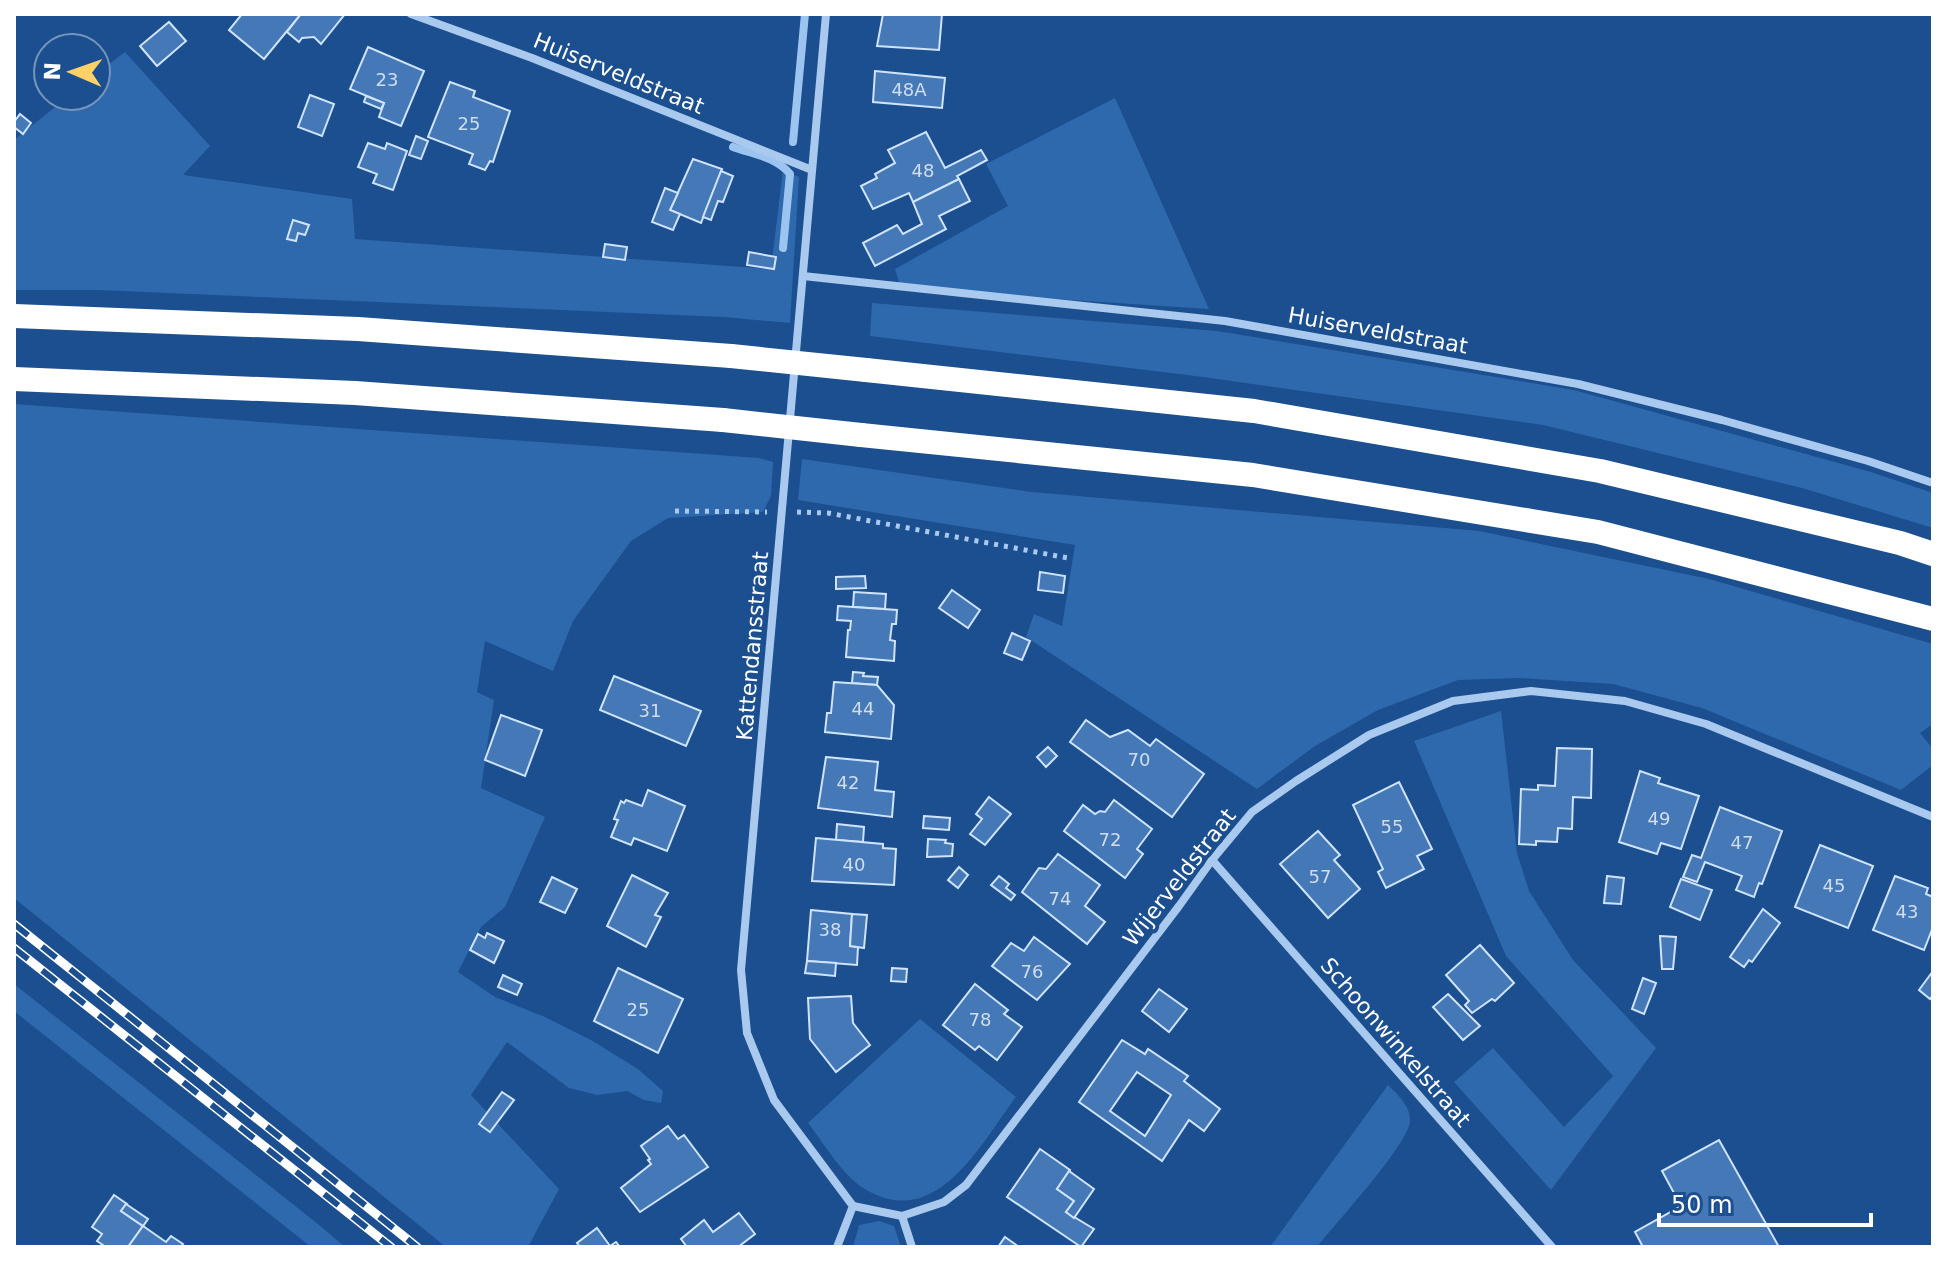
<svg xmlns="http://www.w3.org/2000/svg" width="1947" height="1261" font-family="'DejaVu Sans',sans-serif">
<style>
.green{fill:#2e69ad}
.lines{fill:none;stroke-linecap:round;stroke-linejoin:round}
.stream{stroke:#9cc4f0;stroke-width:8}
.building{fill:#4478b7;stroke:#cfe3fa;stroke-width:2;fill-rule:evenodd}
.path{stroke:#a9c9ee;stroke-width:5;stroke-dasharray:4 6;stroke-linecap:butt}
.street{stroke:#a9c9ee;stroke-width:8}
.highway{stroke:#fff;stroke-width:24}
.rail-casing{stroke:#fff;stroke-width:9}
.rail{stroke:#1b4f8f;stroke-width:6;stroke-dasharray:18;stroke-linecap:butt}
.highway-bridge{stroke:#fff;stroke-width:24}
.labels{text-anchor:middle;stroke-width:8;stroke-linejoin:round;paint-order:stroke}
.number-label{font-size:18px;fill:#d0dded}
.street-label{font-size:22px;fill:#fff;stroke:#1b4f8f}
</style>
<rect width="100%" height="100%" fill="#1b4f8f"/>
<g class="green">
<path d="M125 52 210 146 183 175 352 199 355 239 771 269 783 170 799 177 790 323 724 317 98 290H14V140L69 96H96V74Z"/>
<path d="M1115 98 1209 309 901 289 895 269 1008 206 986 164Z"/>
<path d="M872 303 1217 331 1574 390 1871 472 1933 493V528L1802 488 1543 425 1203 377 870 336Z"/>
<path d="M14 404 759 458 773 462 771 496 763 512 668 518 631 541 573 621 553 671 485 641 477 692 494 700 481 788 545 817 505 907 481 927 458 972 495 997 545 1017 591 1040 638 1069 663 1091 661 1103 644 1100 627 1091 597 1095 569 1088 507 1042 471 1095 559 1189 528 1247H446L14 898Z"/>
<path d="M802 459 1032 492 1479 531 1709 579 1933 644V724L1920 733 1933 749V765L1901 790 1702 708 1613 684 1519 678 1458 680 1378 710 1315 746 1257 789 1026 637 1034 614 1062 626 1075 545 798 500Z"/>
<path d="M1501 711 1517 853 1529 891 1573 960 1656 1048 1551 1190 1454 1082 1493 1048 1564 1127 1613 1076 1506 956 1414 741Z"/>
<path d="M14 984 318 1224 345 1247H311L14 1011Z"/>
<path d="M920 1019 1016 1097C982 1142 939 1228 870 1192 844 1179 826 1146 808 1123Z"/>
<path d="M1388 1085C1397 1094 1411 1106 1410 1121 1409 1144 1334 1225 1317 1247H1270Z"/>
<path d="M879 1221 894 1226 901 1247H853L859 1225Z"/>
</g>
<g class="lines">
<g class="stream">
<path d="M793 142 805 14"/>
<path d="M733 147C752 154 777 157 790 174L783 248"/>
</g>
</g>
<g class="building">
<path d="M242 14H301L264 59 229 30Z"/>
<path d="M301 14H345L321 44 314 37 302 38 299 42 287 32Z"/>
<path d="M883 14H942L939 50 877 46Z"/>
<path d="M169 22 186 41 157 66 140 46Z"/>
<path d="M368 47 424 71 401 126 379 117 384 103 350 89Z"/>
<path d="M875 71 945 78 942 108 873 102Z"/>
<path d="M450 82 475 91 473 97 510 111 493 162 490 161 485 170 469 164 473 154 428 137Z"/>
<path d="M310 95 334 104 322 136 298 127Z"/>
<path d="M366 96 384 103 381 109 364 102Z"/>
<path d="M20 114 31 123 23 134 14 127V122Z"/>
<path d="M926 132 945 168 981 150 987 160 957 176 959 179 913 202 909 193 873 209 861 186 877 178 875 174 895 163 888 150Z"/>
<path d="M416 136 428 141 421 159 409 155Z"/>
<path d="M368 143 385 149 387 143 407 151 393 190 373 183 377 174 358 167Z"/>
<path d="M693 159 722 169 701 223 670 210Z"/>
<path d="M721 171 733 176 723 202 718 201 711 220 703 217Z"/>
<path d="M959 179 970 201 939 216 946 229 875 266 863 243 897 225 903 234 922 224 913 202Z"/>
<path d="M665 188 678 193 670 210 680 214 673 230 652 222Z"/>
<path d="M293 220 309 225 305 235 298 233 296 241 287 239Z"/>
<path d="M605 244 627 247 625 260 603 257Z"/>
<path d="M749 252 776 257 774 269 747 265Z"/>
<path d="M1040 572 1065 576 1063 593 1038 590Z"/>
<path d="M865 576 866 588 836 589V577Z"/>
<path d="M952 590 980 610 968 628 939 608Z"/>
<path d="M854 592 886 594 885 609 853 607Z"/>
<path d="M838 606 897 610 896 624H892L890 640 895 641 894 661 846 657 848 630H850L851 621 837 620Z"/>
<path d="M1012 633 1030 641 1022 660 1004 653Z"/>
<path d="M853 672 864 673 863 676 878 677 877 685 852 683Z"/>
<path d="M614 676 701 711 686 746 600 710Z"/>
<path d="M834 682 877 685 894 705 891 739 825 732 827 713H831Z"/>
<path d="M501 715 542 730 525 776 485 760Z"/>
<path d="M1086 720 1110 737 1128 730 1150 746 1156 739 1204 774 1172 817 1070 742Z"/>
<path d="M1048 747 1057 756 1046 767 1037 757Z"/>
<path d="M1557 748 1592 749 1591 798 1573 797 1572 829 1558 828 1557 842 1536 841V845L1519 844 1521 789 1538 790V785L1555 786Z"/>
<path d="M826 757 878 762 875 790 894 792 892 817 818 808Z"/>
<path d="M1640 771 1660 778 1658 783 1699 796 1681 849 1661 843 1657 854 1619 842Z"/>
<path d="M1399 782 1432 849 1417 856 1424 869 1386 888 1378 872 1383 869 1353 805Z"/>
<path d="M648 790 685 806 667 851 634 838 631 845 611 837 618 820 614 819 621 801 624 803 626 800 642 806Z"/>
<path d="M989 797 1011 814 985 845 970 834 982 819 976 814Z"/>
<path d="M1114 800 1152 829 1137 849 1143 854 1125 878 1064 831 1083 805 1095 814 1100 811 1105 812Z"/>
<path d="M1720 807 1782 831 1762 884 1759 883 1754 897 1736 890 1742 876 1705 862 1697 882 1683 877 1692 855 1701 858Z"/>
<path d="M924 816 950 818 949 830 923 828Z"/>
<path d="M837 824 864 827 863 842 836 840Z"/>
<path d="M1318 831 1340 855 1334 860 1360 889 1328 918 1280 864Z"/>
<path d="M816 838 883 844V848L896 849 894 885 812 881Z"/>
<path d="M928 839 946 840 945 843 953 844 952 856 927 857Z"/>
<path d="M1820 845 1873 866 1848 928 1795 907Z"/>
<path d="M1058 854 1100 885 1085 906 1105 922 1087 944 1022 892 1039 868 1046 869Z"/>
<path d="M959 867 968 875 958 888 948 880Z"/>
<path d="M632 875 668 893 655 915 661 917 646 947 607 926Z"/>
<path d="M999 876 1009 884 1006 888 1015 895 1011 900 991 885Z"/>
<path d="M1607 876 1624 878 1621 904 1604 903Z"/>
<path d="M1895 876 1928 888 1926 894 1933 897V927L1924 950 1873 930Z"/>
<path d="M552 877 577 889 565 913 540 902Z"/>
<path d="M1681 879 1712 890 1700 920 1670 907Z"/>
<path d="M1763 909 1780 923 1752 962 1749 960 1744 967 1730 957Z"/>
<path d="M811 910 852 914 850 946 858 947 857 965 807 961Z"/>
<path d="M852 914 867 915 864 948 850 946Z"/>
<path d="M487 933 504 941 494 963 470 950 478 934 485 938Z"/>
<path d="M1660 936 1676 937 1673 969H1662Z"/>
<path d="M1034 937 1070 964 1037 1000 992 966 1011 943 1024 951Z"/>
<path d="M1480 945 1514 983 1495 1001 1492 999 1472 1013 1465 1005 1469 1001 1446 975Z"/>
<path d="M807 961 836 963 835 976 805 973Z"/>
<path d="M618 968 683 999 658 1053 594 1021Z"/>
<path d="M892 968 907 969 906 982 891 981Z"/>
<path d="M1933 971V995L1930 999 1919 990Z"/>
<path d="M503 975 522 984 517 995 498 987Z"/>
<path d="M1643 978 1656 983 1644 1014 1632 1009Z"/>
<path d="M975 984 1008 1010 1004 1014 1022 1027 997 1060 979 1046 975 1050 943 1025Z"/>
<path d="M1159 989 1187 1009 1169 1032 1142 1011Z"/>
<path d="M1448 994 1480 1026 1463 1040 1433 1007Z"/>
<path d="M851 996 853 1023 870 1045 836 1072 810 1039 808 998Z"/>
<path d="M1122 1040 1145 1054 1148 1049 1188 1076 1184 1081 1220 1109 1204 1131 1189 1120 1162 1161 1079 1102ZM1137 1072 1171 1095 1145 1136 1110 1111Z"/>
<path d="M502 1092 514 1100 490 1132 479 1124Z"/>
<path d="M668 1126 678 1139 684 1135 708 1167 640 1212 621 1188 651 1164 648 1160 650 1159 641 1146Z"/>
<path d="M1719 1140 1779 1247H1643L1635 1232 1681 1206 1662 1171Z"/>
<path d="M1040 1149 1070 1170 1057 1189 1074 1201 1066 1212 1094 1229 1081 1247 1007 1197Z"/>
<path d="M1069 1171 1094 1189 1074 1218 1066 1212 1074 1201 1057 1189Z"/>
<path d="M114 1195 127 1204 121 1211 143 1226 128 1247H106L97 1241 102 1234 92 1227Z"/>
<path d="M126 1204 148 1219 143 1226 121 1211Z"/>
<path d="M739 1213 755 1234 738 1247H687L681 1239 704 1220 713 1232Z"/>
<path d="M143 1226 166 1242 171 1236 183 1244 181 1247H128Z"/>
<path d="M597 1228 610 1246 616 1242 620 1247H580L577 1243Z"/>
<path d="M1005 1237 1019 1247H998Z"/>
</g>
<g class="lines">
<g class="path">
<path d="M675 511 767 512"/>
<path d="M797 512 828 513 1068 558"/>
</g>
<g class="street">
<path d="M411 14 532 58 812 170"/>
<path d="M826 14 741 970 747 1033 774 1100 853 1206 837 1247"/>
<path d="M803 276 1225 321 1578 384 1722 420 1868 461 1933 483"/>
<path d="M1212 860 1552 1247"/>
<path d="M853 1206 902 1216 944 1202 966 1185 1179 906 1212 860 1252 812 1296 781 1369 735 1453 701 1531 691 1625 701 1706 724 1933 817"/>
<path d="M902 1216 912 1247"/>
</g>
<g class="highway">
<path d="M14 316 358 329 731 356"/>
<path d="M866 370 1254 411 1600 471 1900 543 1933 554"/>
<path d="M14 379 355 393 723 420"/>
<path d="M861 435 1253 475 1598 532 1933 619"/>
</g>
<g class="rail-casing">
<g id="rail">
<path d="M14 924 417 1247"/>
<path d="M14 948 391 1247"/>
</g>
</g>
<use href="#rail" class="rail"/>
<g class="highway-bridge">
<path d="M731 356 866 370"/>
<path d="M723 420 861 435"/>
</g>
</g>
<g class="labels">
<g class="number-label">
<text x="387" y="86">23</text>
<text x="909" y="96">48A</text>
<text x="469" y="130">25</text>
<text x="923" y="177">48</text>
<text x="863" y="715">44</text>
<text x="650" y="717">31</text>
<text x="1139" y="766">70</text>
<text x="848" y="789">42</text>
<text x="1659" y="825">49</text>
<text x="1392" y="833">55</text>
<text x="1110" y="846">72</text>
<text x="1742" y="849">47</text>
<text x="854" y="871">40</text>
<text x="1320" y="883">57</text>
<text x="1834" y="892">45</text>
<text x="1060" y="905">74</text>
<text x="1907" y="918">43</text>
<text x="830" y="936">38</text>
<text x="1032" y="978">76</text>
<text x="638" y="1016">25</text>
<text x="980" y="1026">78</text>
</g>
<g class="street-label">
<text transform="translate(619 73) rotate(22)" y="8">Huiserveldstraat</text>
<text transform="translate(1378 330) rotate(10)" y="8">Huiserveldstraat</text>
<text transform="translate(752 646) rotate(-85)" y="8">Kattendansstraat</text>
<text transform="translate(1179 877) rotate(-52)" y="8">Wijerveldstraat</text>
<text transform="translate(1396 1042) rotate(49)" y="8">Schoonwinkelstraat</text>
</g>
</g>
<rect width="1947" height="1261" fill="none" stroke="#ffffff" stroke-width="32"/>
<g transform="translate(72 72) rotate(272)"><circle r="38" fill="#1b4f8f" stroke="#7695bc" stroke-width="2"/>
<path d="M0-6L14 30L0 20L-14 30Z" fill="#ffd166"/>
<text y="-12" font-size="22" font-weight="bold" text-anchor="middle" fill="#ffffff">N</text>
</g>
<path d="M1659 1213v12h212v-12" fill="none" stroke="#ffffff" stroke-width="4"/>
<text x="1671" y="1213" font-size="24" fill="#ffffff" stroke="#1b4f8f" stroke-width="6" paint-order="stroke">50 m</text>
</svg>
